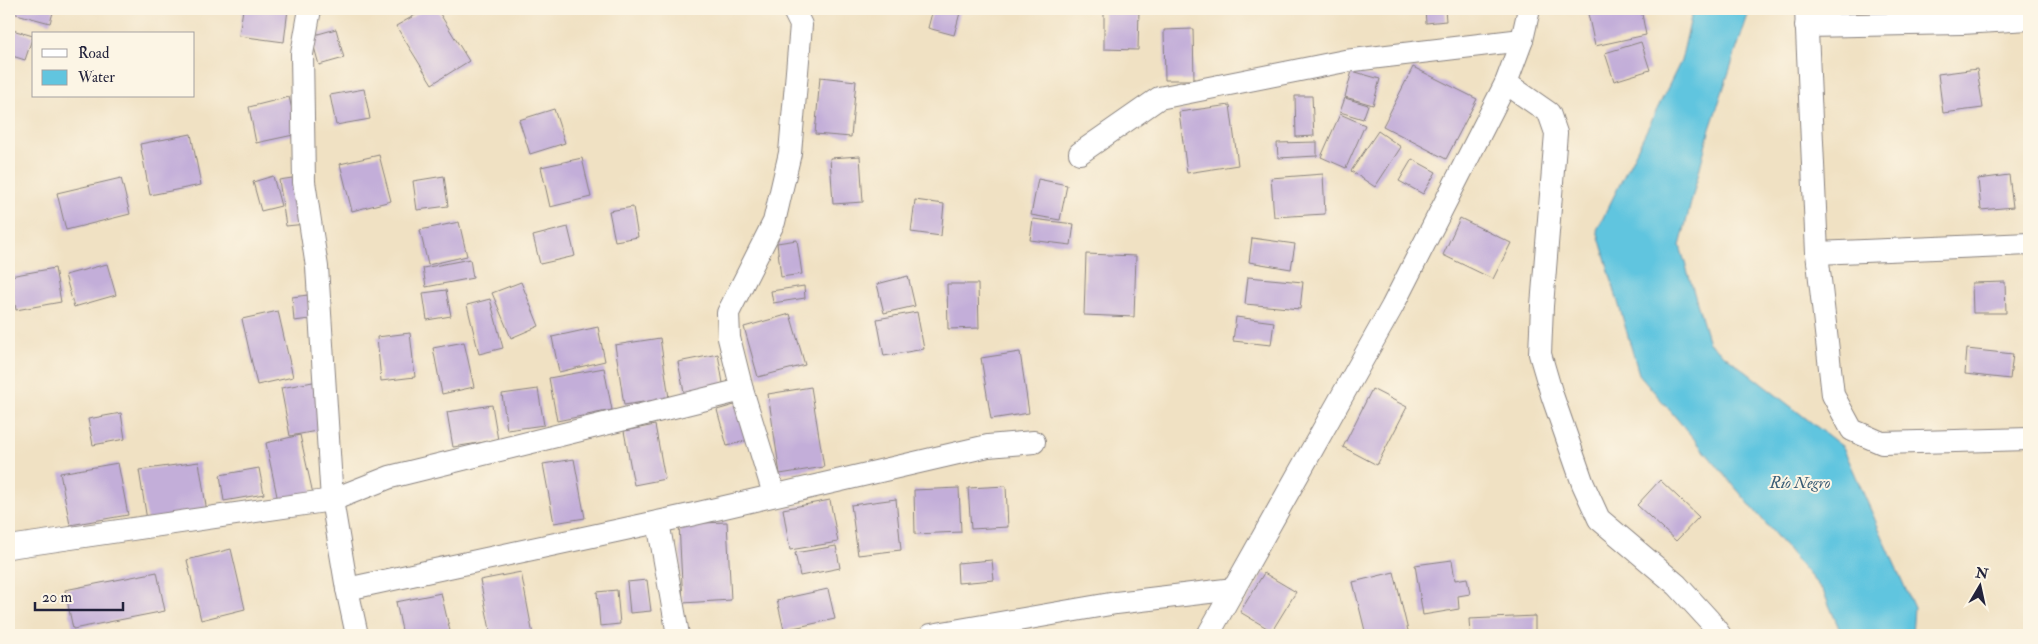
<svg xmlns="http://www.w3.org/2000/svg" width="2038" height="644" font-family="'IM FELL Double Pica',serif">
<style>
.water{fill:#61c5df;stroke:#42748d}
.building{fill:#c3aed9}
.lines{fill:none;stroke-linecap:round;stroke-linejoin:round}
.street-casing{stroke:#89827f;stroke-width:24}
.street{stroke:#fff;stroke-width:22}
.labels{text-anchor:middle;stroke-width:4;stroke-linejoin:round;paint-order:stroke}
.water-label{font-size:16px;font-style:italic;fill:#385b74;stroke:#fcf5e5}
</style>
<rect width="100%" height="100%" fill="#fcf5e5"/>
<filter id="ink" filterUnits="userSpaceOnUse"><feTurbulence type="fractalNoise" baseFrequency=".02" numOctaves="2"/><feDisplacementMap in="SourceGraphic" scale="10" xChannelSelector="R" yChannelSelector="G"/><feConvolveMatrix kernelMatrix="1 2 1 2 8 2 1 2 1" color-interpolation-filters="sRGB"/></filter>
<filter id="wash" filterUnits="userSpaceOnUse"><feTurbulence type="fractalNoise" baseFrequency=".0096" numOctaves="4" result="noise"/><feDisplacementMap in="SourceGraphic" scale="20" xChannelSelector="R" yChannelSelector="G"/><feGaussianBlur stdDeviation="1.12" result="paint"/><feColorMatrix in="noise" values="0 0 0 0 0 0 0 0 0 0 0 0 0 0 0 0 0 1.4 0 .05"/><feComposite in="paint" operator="in"/></filter>
<g filter="url(#wash)">
<rect width="100%" height="100%" fill="#f0e1c3"/>
<path class="water" d="M1693 9H1750L1709 132 1680 246 1709 343 1843 447 1914 608 1912 635H1842L1823 591 1639 374 1597 230 1681 61Z"/>
<g id="blocks">
<g class="building">
<path d="M9 9H54L50 23 9 12Z"/>
<path d="M243 9H288L284 42 239 36Z"/>
<path d="M426 9H437L469 61 432 84 396 26Z"/>
<path d="M933 9H961L954 35 928 28Z"/>
<path d="M1104 9H1139L1138 50 1104 49Z"/>
<path d="M1425 9H1445L1446 21 1426 23Z"/>
<path d="M1587 9H1641L1646 35 1595 46Z"/>
<path d="M9 29 33 36 25 60 9 55Z"/>
<path d="M336 29 344 58 319 65 311 36Z"/>
<path d="M1193 29 1194 80H1165L1164 30Z"/>
<path d="M1641 42 1650 70 1614 81 1605 53Z"/>
<path d="M1413 67 1477 99 1446 159 1383 126Z"/>
<path d="M1977 69 1983 108 1943 113 1938 74Z"/>
<path d="M1352 71 1380 79 1373 105 1345 97Z"/>
<path d="M820 77 856 81 851 137 815 134Z"/>
<path d="M364 89 370 119 336 125 330 95Z"/>
<path d="M1295 96H1312L1314 136 1296 137Z"/>
<path d="M289 97 298 134 256 143 249 107Z"/>
<path d="M1345 98 1368 105 1363 119 1340 112Z"/>
<path d="M1230 105 1238 165 1187 173 1179 112Z"/>
<path d="M554 109 565 143 530 154 519 120Z"/>
<path d="M1340 114 1365 125 1346 168 1321 157Z"/>
<path d="M1378 131 1401 147 1375 187 1351 171Z"/>
<path d="M191 134 201 185 150 195 140 144Z"/>
<path d="M1317 142V156L1278 158 1277 143Z"/>
<path d="M379 155 391 201 352 211 340 164Z"/>
<path d="M860 156 863 202 833 204 830 158Z"/>
<path d="M582 158 591 197 550 207 541 167Z"/>
<path d="M1412 159 1436 172 1423 194 1399 181Z"/>
<path d="M1323 174 1325 214 1274 217 1271 178Z"/>
<path d="M2009 175 2013 207 1981 210 1978 179Z"/>
<path d="M273 176 281 206 261 211 253 182Z"/>
<path d="M444 176 448 206 417 210 413 181Z"/>
<path d="M299 177 306 224 286 226 279 180Z"/>
<path d="M121 178 130 214 66 230 57 193Z"/>
<path d="M1038 179 1067 185 1060 220 1031 215Z"/>
<path d="M915 200 944 204 941 236 911 232Z"/>
<path d="M633 207 638 237 615 241 609 211Z"/>
<path d="M1460 218 1511 243 1493 279 1443 255Z"/>
<path d="M1033 219 1074 224 1071 245 1030 240Z"/>
<path d="M459 222 467 256 428 265 420 230Z"/>
<path d="M568 227 575 256 540 264 533 236Z"/>
<path d="M1252 238 1295 244 1291 269 1249 262Z"/>
<path d="M797 240 802 274 781 277 777 243Z"/>
<path d="M1086 254 1136 256 1134 317 1084 315Z"/>
<path d="M470 259 473 278 426 287 423 268Z"/>
<path d="M107 264 116 295 74 307 65 275Z"/>
<path d="M55 268 61 302 16 310 10 276Z"/>
<path d="M908 276 915 306 884 313 877 284Z"/>
<path d="M1248 277 1303 282 1300 309 1245 304Z"/>
<path d="M521 282 539 326 511 338 492 293Z"/>
<path d="M2005 282 2006 313H1973L1972 283Z"/>
<path d="M947 284H978L979 328 948 329Z"/>
<path d="M804 286 805 298 773 303 771 291Z"/>
<path d="M446 290 451 316 427 320 423 293Z"/>
<path d="M308 295 310 319 294 321 292 297Z"/>
<path d="M490 299 503 348 479 354 467 305Z"/>
<path d="M278 311 293 377 257 385 242 319Z"/>
<path d="M917 312 924 349 884 356 877 319Z"/>
<path d="M790 314 805 365 758 377 744 327Z"/>
<path d="M1236 317 1274 322 1271 345 1233 341Z"/>
<path d="M598 327 605 361 559 372 552 337Z"/>
<path d="M410 333 415 377 381 381 377 337Z"/>
<path d="M660 338 669 398 624 405 615 345Z"/>
<path d="M464 342 474 387 442 394 433 348Z"/>
<path d="M1967 349 2013 354 2010 379 1965 374Z"/>
<path d="M1020 352 1029 413 991 419 981 358Z"/>
<path d="M718 354 724 389 685 397 678 362Z"/>
<path d="M604 368 612 410 557 421 549 378Z"/>
<path d="M318 381 327 429 290 436 281 388Z"/>
<path d="M811 387 824 467 780 474 768 394Z"/>
<path d="M538 389 544 425 507 430 502 394Z"/>
<path d="M1372 389 1407 407 1377 465 1343 447Z"/>
<path d="M738 404 748 440 727 446 717 410Z"/>
<path d="M492 405 498 440 453 447 447 412Z"/>
<path d="M121 413 125 439 93 445 88 419Z"/>
<path d="M655 425 665 479 634 485 624 431Z"/>
<path d="M300 435 313 494 278 501 266 443Z"/>
<path d="M574 459 585 518 554 523 543 464Z"/>
<path d="M199 462 207 512 147 520 139 470Z"/>
<path d="M118 463 128 515 70 525 60 473Z"/>
<path d="M259 468 264 494 224 501 220 475Z"/>
<path d="M1660 480 1699 517 1676 541 1637 505Z"/>
<path d="M1006 486 1008 527 971 529 968 488Z"/>
<path d="M959 488 961 532 915 534 914 490Z"/>
<path d="M896 499 901 550 858 555 851 505Z"/>
<path d="M830 500 838 542 790 550 783 509Z"/>
<path d="M727 522 731 600 683 603 679 524Z"/>
<path d="M836 546 840 568 800 576 795 553Z"/>
<path d="M231 549 245 609 201 620 187 560Z"/>
<path d="M992 560 994 580 958 583 957 563Z"/>
<path d="M1452 560 1455 580 1467 578 1470 594 1458 596 1459 609 1423 615 1415 565Z"/>
<path d="M157 572 165 611 73 629 65 590Z"/>
<path d="M521 572 533 635H491L480 580Z"/>
<path d="M1394 572 1409 635H1366L1353 582Z"/>
<path d="M1264 573 1296 592 1272 631 1240 612Z"/>
<path d="M647 580 651 611 630 613 627 582Z"/>
<path d="M828 589 835 619 784 630 777 600Z"/>
<path d="M617 590 620 624 600 626 597 592Z"/>
<path d="M441 593 450 631 429 635H403L396 602Z"/>
<path d="M1535 616V635H1470L1469 619Z"/>
</g>
</g>
</g>
<g filter="url(#ink)">
<use href="#blocks" fill-opacity="0" stroke="#89827f" stroke-width="1"/>
<g class="lines">
<g class="street-casing">
<g id="street">
<path d="M310 9 302 54 304 182 317 267 332 500 347 589 357 635"/>
<path d="M1806 9 1817 253 1833 395 1852 430 1882 443 2029 439"/>
<path d="M1806 26 1962 23 2029 19"/>
<path d="M1506 83 1549 113 1556 133 1542 306 1540 354 1552 395 1583 484 1599 519 1677 585 1709 620 1720 635"/>
<path d="M1080 153 1159 98 1345 61 1522 40"/>
<path d="M1817 253 2029 244"/>
<path d="M774 494 742 390 729 338 728 313 774 222 790 153 801 25 793 9"/>
<path d="M658 522 678 635"/>
<path d="M9 547 332 500 390 477 742 390"/>
<path d="M347 589 690 515 988 446 1034 442"/>
<path d="M931 635 1116 603 1234 589"/>
<path d="M1208 635 1392 307 1506 83 1522 40 1529 9"/>
</g>
</g>
<use href="#street" class="street"/>
</g>
</g>
<g class="labels">
<g class="water-label">
<text x="1800" y="488">Río Negro</text>
</g>
</g>
<rect width="2038" height="644" fill="none" stroke="#fcf5e5" stroke-width="30"/>
<rect x="32" y="32" width="162" height="65" fill="#fcf5e5" stroke="#a5a1a1"/>
<rect x="42" y="49" width="25" height="8" fill="#ffffff" stroke="#a5a1a1"/>
<text x="78" y="58" font-size="15" fill="#22223b">Road</text>
<rect x="42" y="70" width="25" height="15" fill="#61c5df" stroke="#a5a1a1"/>
<text x="78" y="82" font-size="15" fill="#22223b">Water</text>
<g transform="translate(1980 586) rotate(9)" stroke="#fcf5e5" stroke-width="4" paint-order="stroke">
<path d="M0-4L9 19L0 12L-9 19Z" fill="#22223b"/>
<text y="-8" font-size="14" font-weight="bold" text-anchor="middle" fill="#22223b">N</text>
</g>
<path d="M35 602v8h88v-8" fill="none" stroke="#22223b" stroke-width="2.5"/>
<text x="42" y="602" font-size="15" fill="#22223b" stroke="#fcf5e5" stroke-width="4" paint-order="stroke">20 m</text>
</svg>
